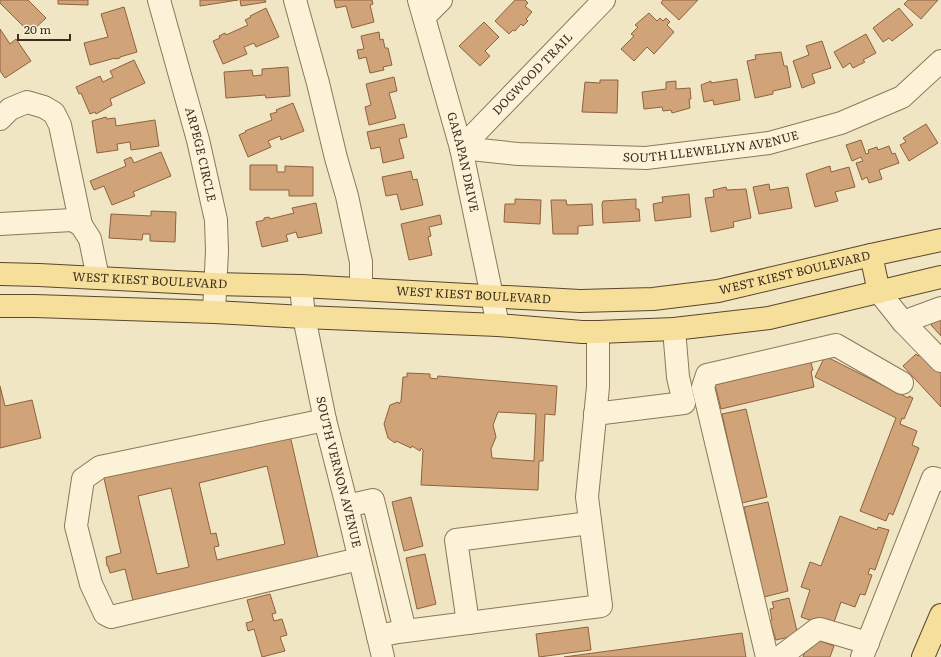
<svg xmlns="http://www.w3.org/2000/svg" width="941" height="657" font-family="Literata,serif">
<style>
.building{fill:#d1a378;stroke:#8d623e;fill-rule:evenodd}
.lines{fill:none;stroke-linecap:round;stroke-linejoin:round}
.minor-casing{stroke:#8c7859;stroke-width:24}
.major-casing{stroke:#5a452e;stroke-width:24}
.minor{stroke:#fbf2d8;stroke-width:22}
.major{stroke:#f5df9b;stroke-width:22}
.labels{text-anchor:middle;stroke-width:3;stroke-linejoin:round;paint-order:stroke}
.street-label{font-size:12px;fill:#3c2e1e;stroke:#f7f0d4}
</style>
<rect width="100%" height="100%" fill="#f1e6c4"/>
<g class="building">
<path d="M0 0H28L46 18 30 33 0 3Z"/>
<path d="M58 0H88V5L58 4Z"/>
<path d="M200 0H238L200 6Z"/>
<path d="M240 0H265L266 2 241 6Z"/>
<path d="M334 0H372L373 4 370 5 374 22 352 28 346 6 336 8Z"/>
<path d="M515 0H525L528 3 525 6 532 12 526 19 528 21 523 26 521 24 515 31 513 30 509 34 495 21Z"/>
<path d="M663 0H698L679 20 661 3Z"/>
<path d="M908 0H938L921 19 904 4Z"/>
<path d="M124 7 137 52 120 57V58L115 59V58L90 65 84 43 108 37 101 14Z"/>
<path d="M266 8 279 37 256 47 254 43 244 47 247 54 223 64 213 41 220 38 219 36 225 33 226 35 248 25 245 20 251 17 250 16Z"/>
<path d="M899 8 913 25 892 41 889 38 883 42 873 28Z"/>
<path d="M649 13 657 21 660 18 663 21 666 18 670 22 667 25 674 32 654 54 647 47 634 61 621 49 634 36 631 34 638 27 635 25Z"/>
<path d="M484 22 499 37 485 51 490 56 480 66 459 46Z"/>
<path d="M0 29 10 44 16 39 31 61 5 78 0 71Z"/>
<path d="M379 32 380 40 383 39 385 48H388L392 65 383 67 384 70 370 73 366 57 359 59 357 50 364 49 361 36Z"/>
<path d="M866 34 876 53 863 60 865 62 853 68 850 63 843 68 834 52Z"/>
<path d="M822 41 831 68 812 74 815 83 802 88 793 61 809 55 806 46Z"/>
<path d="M781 52 784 66H787L791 87 773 91V94L755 98 747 61 756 59 755 55Z"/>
<path d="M134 60 145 83 110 99 112 105 96 114 95 112 90 114 81 93 79 94 76 87 100 76 103 82 113 77 110 71Z"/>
<path d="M288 67 290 96 266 98 265 95 226 98 224 72 252 70 253 76 262 75V69Z"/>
<path d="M394 77 397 91 389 93 396 118 369 125 365 107 371 105 366 84Z"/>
<path d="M737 79 740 100 714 105 713 100 704 102 701 85 711 81V83Z"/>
<path d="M600 80H618L617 113 582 112 585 82 600 83Z"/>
<path d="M676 81V89L690 88 691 99H689L690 108 672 113 671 110 663 111 662 107 644 109 642 92 666 89V82Z"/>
<path d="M293 103 304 131 281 140 280 136 268 141 271 147 248 157 239 135 246 132 245 131 272 120 270 114 277 112 276 110Z"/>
<path d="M106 117 107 119 115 118 116 126 155 120 159 146 131 150 130 142 117 144 118 150 97 153 92 121Z"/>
<path d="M404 124 407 137 399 139 404 158 383 163 380 147 371 149 367 132Z"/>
<path d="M926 124 938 143 909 161 900 145 906 142 903 138Z"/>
<path d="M861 140 866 154 869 153 868 150 877 147 878 150 889 146 892 154 895 153 899 163 879 170 882 179 869 183 867 177 862 180 856 163 863 161 861 157 852 161 846 145Z"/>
<path d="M161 152 171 176 133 192 135 196 112 205 104 186 94 190 90 181 126 166 124 160 131 157 134 163Z"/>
<path d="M250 165H277V172H285V166L313 167V196H289V190H250Z"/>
<path d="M830 166 831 172 849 167 855 187 835 192 838 201 815 207 806 174Z"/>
<path d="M411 171 413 180 417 179 423 205 401 210 397 194 386 196 382 177Z"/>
<path d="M769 184 770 190 788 187 792 208 759 214 753 187Z"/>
<path d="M726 187 727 190 746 189 751 218 733 222 734 227 711 232 705 198 714 197 713 190Z"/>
<path d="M689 194 691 217 655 221 653 204 663 202 662 197Z"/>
<path d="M515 199 541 200 540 224 504 222 505 204H515Z"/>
<path d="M636 199V209H639L640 221 603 223 602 204 603 201Z"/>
<path d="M551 200H566L567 205 592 204 593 225 578 226V234H553Z"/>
<path d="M316 203 322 233 298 238 296 232 286 235 288 241 262 247 256 222 264 220V218L269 217 270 219 294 213 292 208Z"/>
<path d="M151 211 176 212 175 242 150 241V234H143L142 240 109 238 111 214 151 216Z"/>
<path d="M440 215 442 224 429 227 431 236 428 237 432 255 409 260 401 224Z"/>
<path d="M941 315V336L931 325Z"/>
<path d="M924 350 941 368V407L903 366 916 354 918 356Z"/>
<path d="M825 356 908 398 909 396 913 398 904 419 902 418 900 424 917 431 912 445 919 448 893 515 889 513 886 521 860 511 896 418 815 377Z"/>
<path d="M808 362 811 363 813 370 811 371 814 387 721 409 715 385Z"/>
<path d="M407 373 430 374V378L437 379 438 376 557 386 555 415 545 414 543 461H539L538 490 421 485 423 450 421 448 420 451 412 446 411 448 396 441 395 443 388 438 384 424 390 405 398 402 399 404 401 401 403 377H407ZM498 412 536 414 534 461 492 458 491 449 496 437 493 425Z"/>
<path d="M0 386 5 406 32 400 41 438 0 448Z"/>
<path d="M746 409 767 497 742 503 722 414Z"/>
<path d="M289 431 320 566 135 609 125 569 110 573 108 566H107L106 557 121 553 103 474ZM267 466 285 544 217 560 214 547 219 546 216 533 211 534 199 483ZM171 488 189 567 157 574 138 496Z"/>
<path d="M411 497 423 546 404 551 392 502Z"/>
<path d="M768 502 788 591 764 597 744 507Z"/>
<path d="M840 516 877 530 878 527 889 530 875 570 870 568 868 574 872 575 865 595 860 594 855 607 841 602 832 628 801 617 810 590 801 587 810 562 821 566Z"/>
<path d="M425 554 436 604 417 609 406 558Z"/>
<path d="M270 594 276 613 272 614 274 621 282 619 287 635 280 637 285 651 262 657 254 629 248 631 246 623 253 621 247 600Z"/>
<path d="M789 598 798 635 776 640 770 621 772 620 770 609 774 608 772 602Z"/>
<path d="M588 627 591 650 539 657 536 634Z"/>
<path d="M742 633 746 657H564Z"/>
<path d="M810 637 834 646 830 657H803Z"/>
</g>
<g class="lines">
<g class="minor-casing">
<g id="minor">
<path id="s1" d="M159 0 198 140 216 220 217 251 214 312"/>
<path d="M295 0 318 83 336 158 347 196 361 262V289"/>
<path id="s2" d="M419 0 461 148 498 325"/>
<path d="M424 17 441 0"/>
<path d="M0 119 10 109 27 102 44 107 54 113 60 125 81 225"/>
<path id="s3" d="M461 148 518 154 646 158 769 143 841 123 902 97 941 61"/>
<path id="s4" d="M461 148 604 0"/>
<path d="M0 224 72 220 81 225 90 239 98 278"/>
<path id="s5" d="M301 286 304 317 325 420 347 506 383 657"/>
<path d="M879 292 903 322 941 361"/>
<path d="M903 322 941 308"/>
<path d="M595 414 684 403 678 377 674 329"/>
<path d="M325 420 100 467 83 479 76 526 91 584 105 614 111 617 359 559"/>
<path d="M347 506 373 500 405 631"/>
<path d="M468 623 456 540 590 523"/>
<path d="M378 636 398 632 601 606 587 497 598 387V332"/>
<path d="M767 657 703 387 707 375 836 345 902 383"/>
<path d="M780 657 816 630 820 629 868 643"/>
<path d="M862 657 933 478 941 480"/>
</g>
</g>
<g class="major-casing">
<g id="major">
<path d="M871 255 879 292"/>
<path id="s6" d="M0 274 39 275 215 284 301 286 580 301 653 299 718 291 871 255 941 240"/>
<path d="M0 306H35L214 312 304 317 498 325 582 332H598L674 329 769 318 941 277"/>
<path d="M923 657 941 615"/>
</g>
</g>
<use href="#minor" class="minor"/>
<use href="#major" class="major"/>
</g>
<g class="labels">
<g class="street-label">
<text dy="4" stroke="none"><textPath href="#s4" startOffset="103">DOGWOOD TRAIL</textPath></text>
<text dy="4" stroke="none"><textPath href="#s3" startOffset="251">SOUTH LLEWELLYN AVENUE</textPath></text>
<text dy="4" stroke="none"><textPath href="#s1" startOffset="160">ARPEGE CIRCLE</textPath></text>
<text dy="4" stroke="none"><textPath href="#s2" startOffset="168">GARAPAN DRIVE</textPath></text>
<text dy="4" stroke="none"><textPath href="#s6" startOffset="798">WEST KIEST BOULEVARD</textPath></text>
<text dy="4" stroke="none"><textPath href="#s6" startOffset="150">WEST KIEST BOULEVARD</textPath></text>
<text dy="4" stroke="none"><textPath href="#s6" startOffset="474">WEST KIEST BOULEVARD</textPath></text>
<text dy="4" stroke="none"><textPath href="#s5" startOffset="190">SOUTH VERNON AVENUE</textPath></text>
</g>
</g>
<path d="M18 34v6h52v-6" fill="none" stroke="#3c2e1e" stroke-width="2"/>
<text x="24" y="34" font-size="12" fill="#3c2e1e" stroke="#f7f0d4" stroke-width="3" paint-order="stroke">20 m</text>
</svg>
